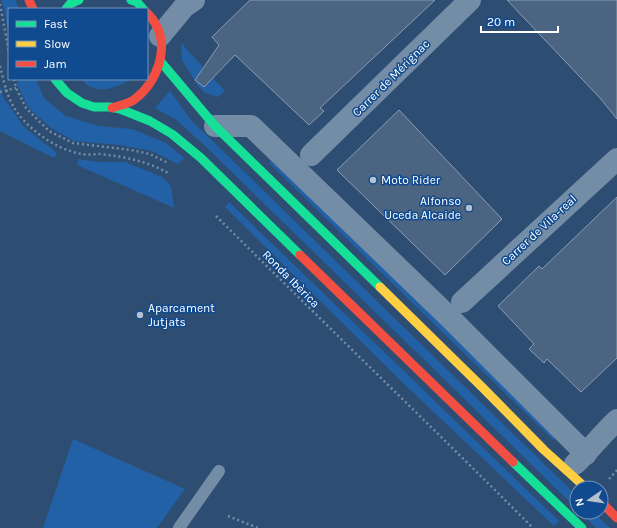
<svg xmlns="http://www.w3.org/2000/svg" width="617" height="528" font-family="Karla,sans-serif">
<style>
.green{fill:#2361a7}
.building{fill:#4a6482;stroke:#899db4}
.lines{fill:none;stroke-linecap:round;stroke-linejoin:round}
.path{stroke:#748da6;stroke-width:2.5;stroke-dasharray:2 3;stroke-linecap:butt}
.lane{stroke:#748da6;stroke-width:12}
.street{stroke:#748da6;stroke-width:22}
.fast{stroke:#16e098;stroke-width:9}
.slow{stroke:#ffcf43;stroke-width:9}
.jam{stroke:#f24e42;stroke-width:9}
.poi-dot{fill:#b6c1ce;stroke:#104a8f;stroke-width:1.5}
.labels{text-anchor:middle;stroke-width:3;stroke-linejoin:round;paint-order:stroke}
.street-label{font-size:12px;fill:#fff;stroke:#104a8f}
.poi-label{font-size:12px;fill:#fff;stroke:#104a8f;text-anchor:start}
</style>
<rect width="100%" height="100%" fill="#2d4d72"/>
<g class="green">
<path d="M1 0H15L19 9H9V37L3 4Z"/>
<path d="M181 43 225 91 218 97 205 93 198 86 182 60Z"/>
<path d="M17 79H36L44 98 66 116 98 126 132 129 166 143 184 158 178 164 152 151 119 145 74 141 51 128 28 107 18 86Z"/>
<path d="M81 79H131C120 86 104 93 91 87 87 86 84 81 81 79Z"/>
<path d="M0 85 3 97 24 127 57 153 54 158 0 131Z"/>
<path d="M170 91 192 121 577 496V509L202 143 175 119 155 108Z"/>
<path d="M274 156 559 435 553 440 269 163Z"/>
<path d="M78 159 98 162H125L162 177 171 186 174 208 77 165Z"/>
<path d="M229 202 559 521 554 526 403 383 225 207Z"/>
<path d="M73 439 185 489 157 528H43Z"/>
<path d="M580 512H593L610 528H596Z"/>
</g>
<g class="building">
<path d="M250 0H435L320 108 324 111 309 125 235 55 204 87 195 80 219 45 212 37Z"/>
<path d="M507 0H617V119L600 98Z"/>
<path d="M399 110 502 219 445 275 337 170Z"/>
<path d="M617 197V358L581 392 547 359 544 363 529 349 534 344 498 306 539 266 542 269Z"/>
</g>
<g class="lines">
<g class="path">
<path d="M0 4 9 52"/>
<path d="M0 66C3 78 6 92 12 104 24 127 56 150 82 154 88 155 94 154 100 154 126 157 147 161 170 174"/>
<path d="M14 79 16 88 26 108 49 131 73 143 131 150 150 154 168 163"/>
<path d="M0 92 16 88"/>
<path d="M216 216C321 320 428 423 533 528"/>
<path d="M609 479 617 470"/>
<path d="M228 516 258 528"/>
</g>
<path class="lane" d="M179 528 219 471"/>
<g class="street">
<path d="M160 36 184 7 194 0"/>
<path d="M215 126H251L447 315 586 454"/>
<path d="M311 155 470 0"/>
<path d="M462 302 617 159"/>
<path d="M575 464C590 450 602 434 617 420"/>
</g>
<g class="fast">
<path d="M131 0 137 2 143 9"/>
<path d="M66 9 70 4 79 0"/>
<path d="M161 62 215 126 380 287"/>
<path d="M55 79 67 93 82 103 94 107H110L120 109 150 121 172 134 201 158 300 255"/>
<path d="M513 462 582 528"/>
</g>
<path class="slow" d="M380 287 483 388 544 450 586 488"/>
<g class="jam">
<path d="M29 0 33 9"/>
<path d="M112 108C120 105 129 104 135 99 157 82 170 48 155 23 153 19 150 16 147 13"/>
<path d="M300 255 513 462"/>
<path d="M601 502 617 518"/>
</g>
</g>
<g class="poi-dot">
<circle cx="373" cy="180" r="4"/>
<circle cx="469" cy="208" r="4"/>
<circle cx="140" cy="315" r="4"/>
</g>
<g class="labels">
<g class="street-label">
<text transform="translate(391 78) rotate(-45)" y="4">Carrer de Mérignac</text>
<text transform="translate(539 230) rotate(-43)" y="4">Carrer de Vila-real</text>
<text transform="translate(291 279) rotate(45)" y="4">Ronda Ibèrica</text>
</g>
<g class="poi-label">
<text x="381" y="184">Moto Rider</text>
<text x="461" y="205" text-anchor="end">Alfonso<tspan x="461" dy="14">Uceda Alcaide</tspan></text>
<text x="148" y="312">Aparcament<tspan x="148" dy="14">Jutjats</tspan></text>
</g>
</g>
<rect x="8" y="8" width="140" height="72" fill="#104a8f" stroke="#7092bc"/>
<rect x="16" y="21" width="20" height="6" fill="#16e098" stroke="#7092bc"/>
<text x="44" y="28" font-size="12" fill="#ffffff">Fast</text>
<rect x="16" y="41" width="20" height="6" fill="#ffcf43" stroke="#7092bc"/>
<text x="44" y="48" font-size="12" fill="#ffffff">Slow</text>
<rect x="16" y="61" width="20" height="6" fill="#f24e42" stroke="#7092bc"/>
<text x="44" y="68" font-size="12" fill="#ffffff">Jam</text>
<g transform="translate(589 500) rotate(257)"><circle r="19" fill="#104a8f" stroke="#7092bc"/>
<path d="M0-3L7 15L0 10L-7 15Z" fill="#b6c1ce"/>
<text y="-6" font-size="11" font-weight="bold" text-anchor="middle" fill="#ffffff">N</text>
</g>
<path d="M481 26v6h77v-6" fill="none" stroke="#ffffff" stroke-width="2"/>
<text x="487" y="26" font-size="12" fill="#ffffff" stroke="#104a8f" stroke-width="3" paint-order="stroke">20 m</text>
</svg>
